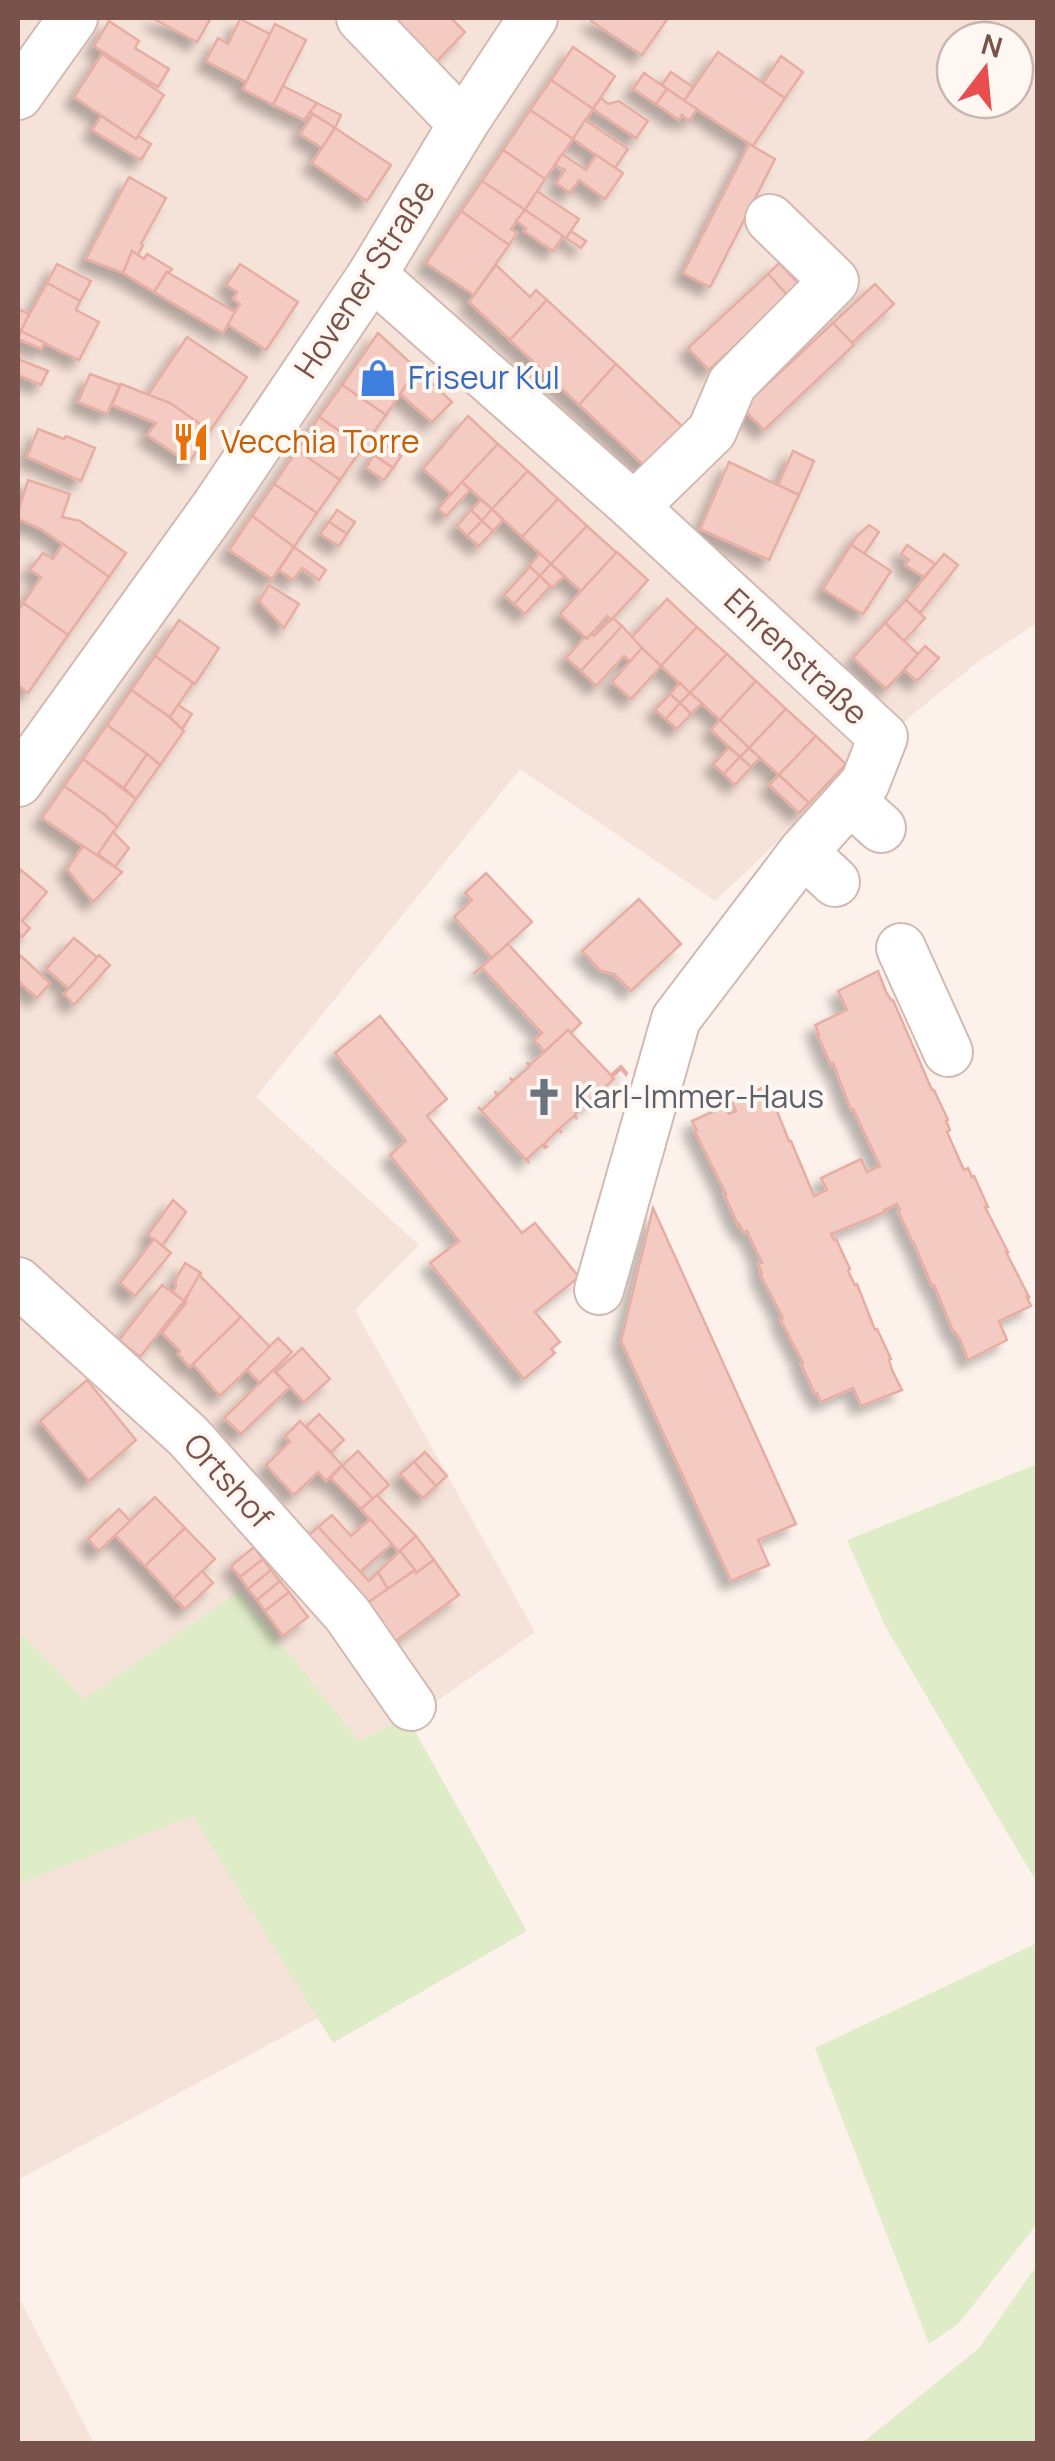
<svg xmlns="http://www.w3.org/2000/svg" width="1055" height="2461" font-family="Manrope,sans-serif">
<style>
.residential{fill:#f5e2d9;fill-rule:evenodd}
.green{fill:#dfecc8}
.building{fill:#f4cbc2;stroke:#e7ada2;stroke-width:2.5;filter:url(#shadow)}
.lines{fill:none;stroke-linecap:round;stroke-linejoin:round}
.minor-casing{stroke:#d3b9b2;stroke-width:52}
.minor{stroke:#fff;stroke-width:48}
.labels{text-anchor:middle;stroke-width:8;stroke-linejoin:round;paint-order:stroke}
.street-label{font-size:32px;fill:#7a524c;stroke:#fff7f2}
.shop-label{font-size:32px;fill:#366cbe;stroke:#fff7f2;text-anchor:start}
.food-label{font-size:32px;fill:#c56008;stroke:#fff7f2;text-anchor:start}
.worship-label{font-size:32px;fill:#5b616d;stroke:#fff7f2;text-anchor:start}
</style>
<defs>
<filter id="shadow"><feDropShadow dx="-9" dy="9" stdDeviation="5" flood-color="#0004"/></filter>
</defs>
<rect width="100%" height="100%" fill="#fdf2eb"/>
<g class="residential">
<path d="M18 18H1037V623L978 662 913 714 715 901 520 769 256 1097 419 1245 355 1310 535 1632 392 1733 494 1923 18 2180ZM955 40H1015V100H955Z"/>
<path d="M18 2296 94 2443H18Z"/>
</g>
<g class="green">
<path d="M1037 1464V1883L885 1626 847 1540Z"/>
<path d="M239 1591 359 1741 407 1717 527 1931 333 2043 193 1816 18 1884V1630L84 1699Z"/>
<path d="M1037 1943V2224L959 2323 929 2344 815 2048Z"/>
<path d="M1037 2265V2443H862L979 2348Z"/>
</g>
<g class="building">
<path d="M152 18H211L197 42Z"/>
<path d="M388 18H451L465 32 429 69Z"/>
<path d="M593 18H668L642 55 591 21Z"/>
<path d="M240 19 270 34 246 82 206 61 218 38 228 44Z"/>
<path d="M109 21 139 41 135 48 169 69 158 87 94 46Z"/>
<path d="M275 24 306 40 273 105 243 89Z"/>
<path d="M573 47 615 76 593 109 551 80Z"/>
<path d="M718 52 785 98 753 146 684 101Z"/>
<path d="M102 54 164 95 136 139 74 97Z"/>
<path d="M781 56 803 72 785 98 763 83Z"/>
<path d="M671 72 693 87 684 101 662 85Z"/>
<path d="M644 73 667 89 656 104 633 89Z"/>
<path d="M551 80 593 109 573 139 530 110Z"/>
<path d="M283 86 317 103 304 120 273 105Z"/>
<path d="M667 89 697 109 689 121 682 115 679 120 656 104Z"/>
<path d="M601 98 608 104 619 101 648 121 636 138 593 109Z"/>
<path d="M317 103 341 115 335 128 310 112Z"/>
<path d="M530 110 573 139 545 179 503 150Z"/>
<path d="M313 114 335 128 322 148 300 134Z"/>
<path d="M101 116 136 139 138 136 151 144 141 160 92 130Z"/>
<path d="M585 120 628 149 615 168 573 139Z"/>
<path d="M335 128 391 165 367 201 312 163Z"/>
<path d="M749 144 775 159 710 287 683 273Z"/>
<path d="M503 150 545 179 525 210 482 181Z"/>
<path d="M562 154 586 170 596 155 623 173 605 199 579 180 570 193 556 183 565 170 555 165Z"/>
<path d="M129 177 166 198 141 244 143 245 138 255 132 251 123 273 86 259Z"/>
<path d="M482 181 525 210 511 229 517 233 509 245 461 211Z"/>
<path d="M537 191 579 219 566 238 525 210Z"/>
<path d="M525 210 563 236 553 251 524 231 526 228 516 221Z"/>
<path d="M461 211 509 245 474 295 426 263Z"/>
<path d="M571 231 586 241 581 248 566 238Z"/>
<path d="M132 251 144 259 147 254 172 269 169 273 167 272 154 292 123 273Z"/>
<path d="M779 263 800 285 788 296 768 274Z"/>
<path d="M57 264 91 281 80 301 47 283Z"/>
<path d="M240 264 298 302 266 350 227 324 240 304 233 299 237 292 226 285Z"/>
<path d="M496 265 530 297 536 290 547 300 510 340 469 302Z"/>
<path d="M167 272 235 312 223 333 154 292Z"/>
<path d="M768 274 788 296 709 370 688 348Z"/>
<path d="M47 283 80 301 76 310 99 322 79 360 20 331Z"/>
<path d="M875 284 894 304 852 343 833 323Z"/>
<path d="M547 300 616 364 579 405 510 340Z"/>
<path d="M18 309 29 314 18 337Z"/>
<path d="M833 323 854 345 764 430 742 408Z"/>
<path d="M21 331 45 343 41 349 18 339Z"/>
<path d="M378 333 417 369 386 415 342 385Z"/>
<path d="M187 337 247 377 210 431 170 403 148 395Z"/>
<path d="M18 359 48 371 41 385 18 375Z"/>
<path d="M616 364 685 429 648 469 579 405Z"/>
<path d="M417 369 452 402 432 422 400 394Z"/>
<path d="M90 374 120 385 107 414 78 402Z"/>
<path d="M121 384 170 403 210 431 189 463 147 435 156 423 112 405Z"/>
<path d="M342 385 386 415 363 447 319 417Z"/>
<path d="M468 416 498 444 451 494 423 469Z"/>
<path d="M319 417 363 447 340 480 297 450Z"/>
<path d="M38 429 64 439 66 436 95 448 81 481 27 457Z"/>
<path d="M383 443 401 456 393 468 374 455Z"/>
<path d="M498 444 528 471 492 509 462 482Z"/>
<path d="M297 450 340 480 317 513 274 484Z"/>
<path d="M793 451 814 461 799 495 778 485Z"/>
<path d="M374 455 393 468 384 480 366 468Z"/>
<path d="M729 462 799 495 769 560 700 529Z"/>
<path d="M528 471 558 499 522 537 492 509Z"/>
<path d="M28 480 70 494 62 517 80 521 126 553 109 577 41 529 18 519V512Z"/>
<path d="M462 482 470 490 446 516 438 509Z"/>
<path d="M274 484 317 513 294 547 252 516Z"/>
<path d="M558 499 587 526 551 564 522 537Z"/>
<path d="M481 500 492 509 482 521 471 510Z"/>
<path d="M492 509 503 520 493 531 482 521Z"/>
<path d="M337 510 355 522 347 534 329 522Z"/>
<path d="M471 510 482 521 467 536 457 526Z"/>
<path d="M252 516 294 547 272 579 229 550Z"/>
<path d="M482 521 493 531 479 546 467 536Z"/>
<path d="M329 522 347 534 339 546 320 534Z"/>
<path d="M869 525 879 532 864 554 851 545 858 535Z"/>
<path d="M587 526 617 553 581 591 551 564Z"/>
<path d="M63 544 109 577 68 635 23 603 41 577 30 570 43 553 53 559Z"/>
<path d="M851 545 891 571 863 614 823 589Z"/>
<path d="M907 545 935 564 924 577 905 565 909 560 901 554Z"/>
<path d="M294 547 326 570 319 580 302 568 293 580 279 570Z"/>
<path d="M617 552 648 580 611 620 607 616 587 639 560 614Z"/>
<path d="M540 554 551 564 540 576 529 566Z"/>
<path d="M944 554 958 565 920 613 906 600Z"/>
<path d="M551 564 564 576 552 588 540 576Z"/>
<path d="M530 567 540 576 514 604 504 595Z"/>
<path d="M540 576 550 586 525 614 514 604Z"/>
<path d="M269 585 299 604 284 628 259 601Z"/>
<path d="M667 599 697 627 661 666 631 638Z"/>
<path d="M906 600 925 618 904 641 885 623Z"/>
<path d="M23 603 68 635 28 693 18 685V611Z"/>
<path d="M613 618 622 626 581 671 566 658 585 637 587 639 591 634 594 636Z"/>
<path d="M179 620 219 648 195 684 155 656Z"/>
<path d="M885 623 918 654 886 689 853 658Z"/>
<path d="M622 626 642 648 630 661 624 656 596 686 581 671Z"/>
<path d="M697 627 727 654 690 693 661 666Z"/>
<path d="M925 646 939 658 917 681 904 670Z"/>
<path d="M642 648 661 666 631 699 612 682Z"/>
<path d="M727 654 756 681 720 720 690 693Z"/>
<path d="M155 656 193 683 170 717 131 690Z"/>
<path d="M756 681 786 709 749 748 720 720Z"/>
<path d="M680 683 690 693 680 703 670 694Z"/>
<path d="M131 690 169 717 184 731 160 765 147 754 107 725Z"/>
<path d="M690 693 702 703 691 714 680 703Z"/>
<path d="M670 694 680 703 666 719 655 710Z"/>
<path d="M680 703 691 714 677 729 666 719Z"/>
<path d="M178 705 192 714 182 729 170 717Z"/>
<path d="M786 709 816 736 779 775 749 748Z"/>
<path d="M720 720 749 748 740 757 711 730Z"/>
<path d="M107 725 147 754 124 788 83 759Z"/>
<path d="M816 736 846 764 809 803 779 775Z"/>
<path d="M729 748 740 757 724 774 713 764Z"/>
<path d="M749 748 760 758 751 767 740 757Z"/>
<path d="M147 754 160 765 136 799 124 788Z"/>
<path d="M740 757 751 767 735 785 724 774Z"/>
<path d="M83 759 136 799 117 827 105 815 64 786Z"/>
<path d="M779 775 809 803 799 813 769 785Z"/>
<path d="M64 786 105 815 117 827 97 856 42 818Z"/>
<path d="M113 832 129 848 115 867 98 854Z"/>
<path d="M83 846 122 872 93 902 67 869Z"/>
<path d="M21 870 47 892 22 921 30 928 22 937 18 933V875Z"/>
<path d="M486 873 532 922 492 958 454 917 472 900 465 893Z"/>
<path d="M639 899 681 944 631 991 614 974 601 971 582 951Z"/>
<path d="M74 938 98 958 70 990 46 969Z"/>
<path d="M508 944 581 1023 571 1033 568 1030 545 1052 534 1040 542 1033 482 968 473 974Z"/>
<path d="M99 955 110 965 74 1005 64 994Z"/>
<path d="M21 956 50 983 37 998 18 981V959Z"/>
<path d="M878 971 886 992 891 1000H893L932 1090H934L948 1120 946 1121 950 1130 947 1132 964 1170 968 1168 972 1177 974 1176 988 1207H985L1008 1252H1006L1029 1297H1027L1031 1306 999 1321 1007 1340 968 1360 960 1339 954 1331H953L934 1285 932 1286 913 1241H912L898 1211 900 1210 897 1204 884 1210 885 1212 831 1234 834 1240 836 1239 850 1269 848 1271 855 1285 857 1284 875 1330 877 1329 891 1359 889 1360 892 1370 902 1390 861 1406 853 1388 821 1402 817 1393 815 1394 801 1364 803 1363 780 1319 783 1318 760 1274 762 1273 758 1264 762 1263 747 1231 744 1233 739 1224 738 1225 724 1194H726L694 1130H697L692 1121 725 1106 729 1114 736 1111 732 1103 764 1087 769 1096H771L789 1141H791L814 1196 827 1190 821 1178 861 1159 867 1172 880 1166 853 1109 851 1110 833 1063 831 1065 817 1034H819L815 1025 847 1010 838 991Z"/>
<path d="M380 1016 447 1099 427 1116 522 1233 535 1223 579 1277 535 1312 560 1342 551 1349 555 1353 524 1379 430 1263 459 1241 390 1155 406 1141 335 1053Z"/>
<path d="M568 1030 611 1075 621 1066 627 1073 626 1075 621 1069 612 1077 614 1079 592 1099 593 1104 590 1100 575 1114 577 1119 574 1116 559 1129 562 1133 558 1130 544 1144 547 1147 545 1148 542 1145 527 1159 529 1163 478 1107 482 1110 497 1096 495 1091 498 1095 513 1081 510 1078 514 1080 529 1067 527 1062 530 1065Z"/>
<path d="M173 1200 186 1212 162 1246 148 1235Z"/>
<path d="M653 1208 796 1524 758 1540 769 1565 731 1581 621 1341Z"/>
<path d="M154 1239 171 1253 135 1296 120 1283Z"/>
<path d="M185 1263 201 1273 184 1301 173 1292 176 1286 175 1281Z"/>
<path d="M199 1275 241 1317 190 1367 178 1354 180 1351 162 1333 186 1303 185 1301Z"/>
<path d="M162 1285 184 1301 140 1357 119 1340Z"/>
<path d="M241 1317 270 1347 220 1396 193 1364Z"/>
<path d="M278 1338 292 1352 260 1383 247 1370Z"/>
<path d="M302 1348 330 1379 304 1402 276 1372Z"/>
<path d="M273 1370 290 1387 241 1434 224 1418Z"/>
<path d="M87 1380 136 1440 89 1481 40 1421Z"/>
<path d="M319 1414 344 1440 331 1452 306 1427Z"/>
<path d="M300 1421 342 1465 326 1481 318 1472 294 1495 266 1465 290 1442 285 1436Z"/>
<path d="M358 1451 389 1485 373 1499 342 1466Z"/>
<path d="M425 1452 447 1476 436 1486 414 1462Z"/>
<path d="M414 1462 436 1486 423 1498 400 1474Z"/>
<path d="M342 1466 373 1499 361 1509 331 1478Z"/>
<path d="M377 1495 416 1536 399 1552 361 1509Z"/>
<path d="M155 1497 185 1528 145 1566 115 1535Z"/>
<path d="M119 1509 130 1521 99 1551 88 1539Z"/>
<path d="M332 1515 351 1536 370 1519 392 1544 360 1572 318 1527Z"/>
<path d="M318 1527 369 1581 378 1572 388 1589 363 1606 302 1541Z"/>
<path d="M185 1528 215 1559 174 1598 145 1566Z"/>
<path d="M416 1536 434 1560 416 1573 400 1551Z"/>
<path d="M254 1547 263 1559 240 1577 231 1566Z"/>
<path d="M400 1551 415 1570 388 1589 378 1572Z"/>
<path d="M263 1559 271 1570 248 1589 240 1577Z"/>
<path d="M434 1560 459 1595 390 1645 363 1606 415 1570 416 1573Z"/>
<path d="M271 1570 280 1581 257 1600 248 1589Z"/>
<path d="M202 1571 213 1583 185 1609 174 1598Z"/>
<path d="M280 1581 289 1592 265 1611 257 1600Z"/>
<path d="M289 1592 308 1617 283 1636 265 1611Z"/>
</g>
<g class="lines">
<g class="minor-casing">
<g id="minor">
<path d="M361 18 463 124"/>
<path d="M18 95 73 18"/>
<path d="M372 275 634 507 883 737 865 783 803 852 676 1019 599 1290"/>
<path d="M634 507 712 431 732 384 834 281 770 219"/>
<path d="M18 782 217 505 372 275 463 124 533 18"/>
<path d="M850 800 881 828"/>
<path d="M803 852 835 882"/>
<path d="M901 948 948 1052"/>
<path d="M18 1282 188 1436 347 1614 411 1706"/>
</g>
</g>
<use href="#minor" class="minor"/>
</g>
<defs>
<g id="shop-bare" transform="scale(3)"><path d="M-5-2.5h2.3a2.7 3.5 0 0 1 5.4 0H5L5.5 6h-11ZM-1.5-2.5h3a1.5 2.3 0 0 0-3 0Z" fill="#3f7fe0" stroke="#fff7f2" stroke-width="2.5" paint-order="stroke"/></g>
<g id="restaurant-bare" transform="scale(3)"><path d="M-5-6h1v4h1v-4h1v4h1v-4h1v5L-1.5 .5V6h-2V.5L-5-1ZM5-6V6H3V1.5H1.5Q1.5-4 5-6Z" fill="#e8710a" stroke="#fff7f2" stroke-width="2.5" paint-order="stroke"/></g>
<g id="church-bare" transform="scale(3)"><path d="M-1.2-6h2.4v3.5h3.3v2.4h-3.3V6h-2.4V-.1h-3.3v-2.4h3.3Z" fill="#6b7280" stroke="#fff7f2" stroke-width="2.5" paint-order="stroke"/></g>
</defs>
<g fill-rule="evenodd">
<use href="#shop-bare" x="378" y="378"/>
<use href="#restaurant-bare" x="191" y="442"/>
<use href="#church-bare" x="544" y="1097"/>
</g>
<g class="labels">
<g class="street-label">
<text transform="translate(365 279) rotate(-57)" y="11">Hovener Straße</text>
<text transform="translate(796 657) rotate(43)" y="11">Ehrenstraße</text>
<text transform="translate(228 1481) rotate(48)" y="11">Ortshof</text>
</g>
<g class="shop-label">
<text x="408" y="389">Friseur Kul</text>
</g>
<g class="food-label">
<text x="221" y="453">Vecchia Torre</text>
</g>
<g class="worship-label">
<text x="574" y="1108">Karl-Immer-Haus</text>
</g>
</g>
<rect width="1055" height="2461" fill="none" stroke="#7a524c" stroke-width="40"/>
<g transform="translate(985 70) rotate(16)"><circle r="48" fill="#fff7f2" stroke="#cab5b0" stroke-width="2.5"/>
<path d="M0-8L18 38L0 25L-18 38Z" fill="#e94e4e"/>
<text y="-15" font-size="28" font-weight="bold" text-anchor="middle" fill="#7a524c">N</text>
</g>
</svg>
